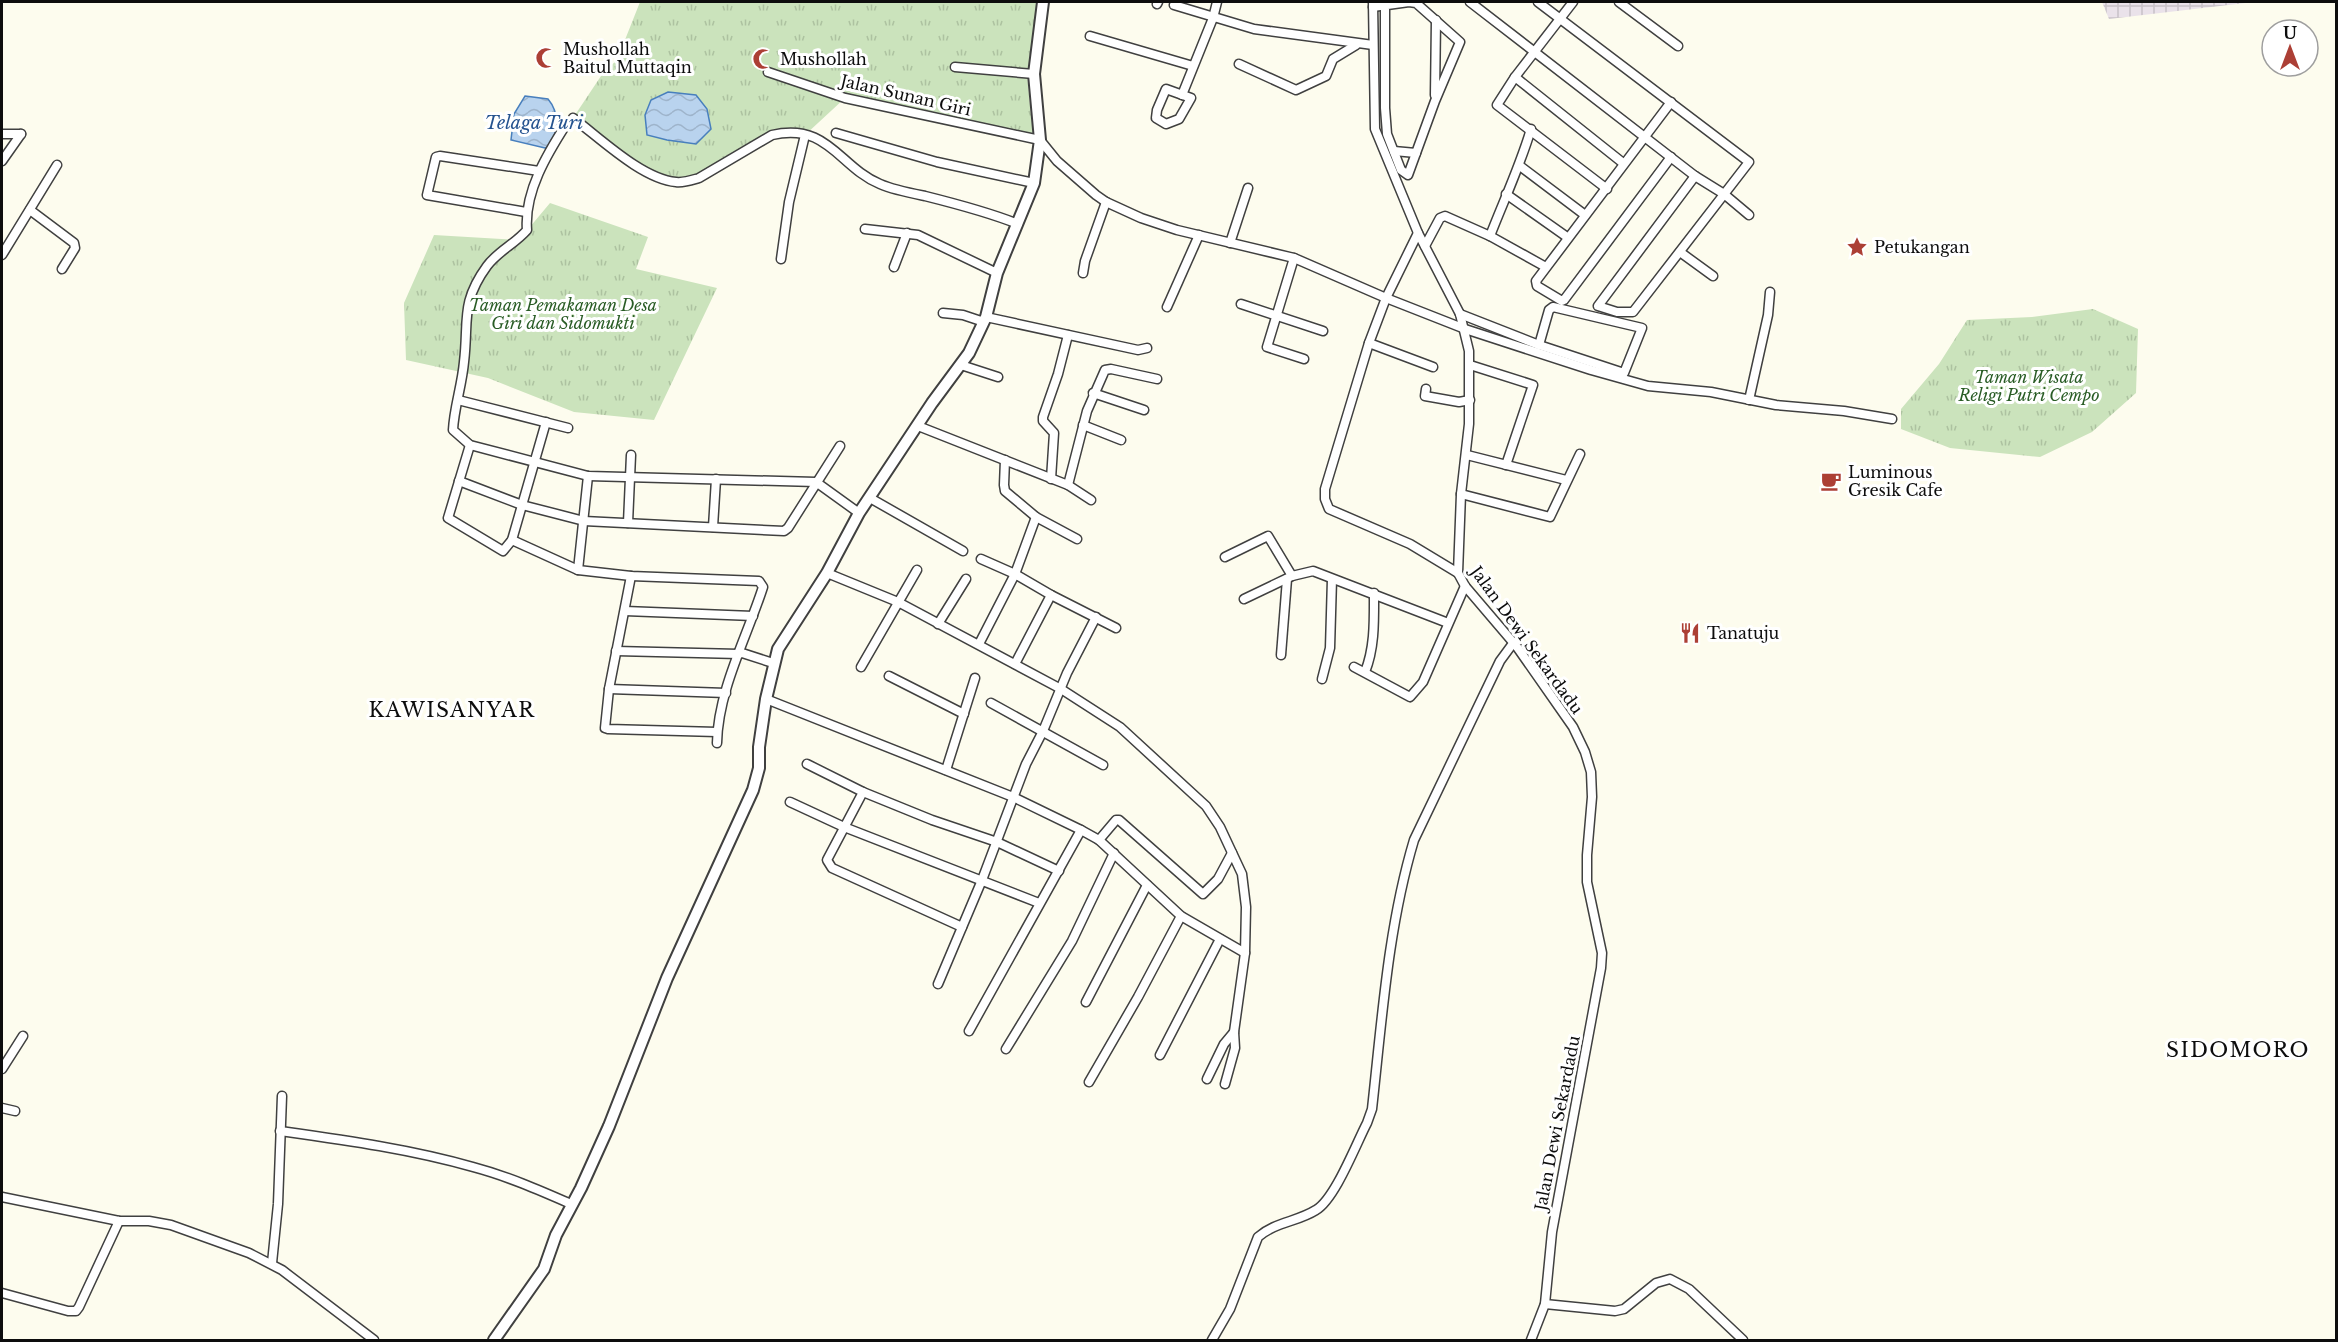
<svg xmlns="http://www.w3.org/2000/svg" width="2338" height="1342" font-family="'Libre Baskerville',serif">
<style>
.industrial{fill:url(#industrial-grid)}
.grass{fill:url(#grass-tufts)}
.water{fill:url(#water-waves);stroke:#487fbd;stroke-width:1.5}
.lines{fill:none;stroke-linecap:round;stroke-linejoin:round}
.minor-casing{stroke:#404040;stroke-width:11}
.tertiary-casing{stroke:#404040;stroke-width:14}
.minor{stroke:#fff;stroke-width:8}
.tertiary{stroke:#fff;stroke-width:10}
.labels{text-anchor:middle;stroke-width:6;stroke-linejoin:round;paint-order:stroke}
.poi-label{font-size:16px;fill:#0d0d0d;stroke:#fff;text-anchor:start}
.street-label{font-size:16px;fill:#0d0d0d;stroke:#fff}
.park-label{font-size:16px;font-style:italic;fill:#295c25;stroke:#fff}
.water-label{font-size:18px;font-style:italic;fill:#25538f;stroke:#fff}
.quarter-label{font-size:20px;letter-spacing:1.5px;fill:#0d0d0d;stroke:#fff}
</style>
<defs>
<pattern id="industrial-grid" width="8" height="8" patternUnits="userSpaceOnUse" patternTransform="scale(1.5)"><rect width="8" height="8" fill="#eae2ea"/><path d="M0 4h8M4 0v8" fill="none" stroke="#c8c1c8"/></pattern>
<pattern id="grass-tufts" width="24" height="20" patternUnits="userSpaceOnUse" patternTransform="scale(1.5)"><rect width="24" height="20" fill="#cbe3bc"/><path d="M3 7l-1-3M5 7V3M7 7l1-3M15 17l-1-3M17 17v-4M19 17l1-3" fill="none" stroke="#adc2a0"/></pattern>
<pattern id="water-waves" width="16" height="10" patternUnits="userSpaceOnUse" patternTransform="scale(1.5)"><rect width="16" height="10" fill="#b9d3ee"/><path d="M0 5q4-4 8 0t8 0" fill="none" stroke="#9eb4cb"/></pattern>
</defs>
<rect width="100%" height="100%" fill="#fdfcee"/>
<path class="industrial" d="M2102 2H2254L2109 19Z"/>
<g class="grass">
<path d="M640 2H1040L1027 74 1033 135 845 98 805 135 785 132 687 181 653 175 573 118 603 73 617 60Z"/>
<path d="M550 203 648 237 636 269 717 288 654 420 574 412 488 378 406 360 404 303 434 235 519 240Z"/>
<path d="M2093 309 2138 329 2136 393 2092 432 2040 457 1950 448 1901 429V409L1939 364 1967 320 2032 317Z"/>
</g>
<g class="water">
<path d="M668 92 696 95 707 109 711 129 696 144 667 140 647 135 645 115 651 100Z"/>
<path d="M525 96 548 99C560 113 558 132 549 147L545 148 511 140 514 114Z"/>
</g>
<g class="lines">
<g class="minor-casing">
<g id="minor">
<path d="M1373 2 1375 129 1418 233 1460 314 1469 351V424L1461 494 1458 573 1465 586 1517 647 1573 727 1585 752 1591 772 1592 797 1587 855V882L1602 953 1601 968 1552 1232 1545 1304 1531 1340"/>
<path d="M1470 2 1695 176 1724 194 1749 215"/>
<path d="M1538 2 1749 162 1633 312H1617L1598 306 1695 176"/>
<path d="M1573 2 1515 77 1497 105 1607 189"/>
<path d="M1619 2 1678 46"/>
<path d="M1157 4 1158 2"/>
<path d="M1174 5 1254 29 1373 45"/>
<path d="M1373 7 1409 2 1416 3 1460 42 1435 101 1408 175 1401 170 1387 134 1385 108V6"/>
<path d="M1090 36 1193 66"/>
<path d="M1239 64 1296 90 1326 76 1333 59 1356 45"/>
<path d="M955 67 1034 74"/>
<path d="M768 72 845 98 1040 140 1057 161 1096 195 1106 202 1141 218 1177 230 1294 258 1386 298 1465 329 1591 370 1648 386 1711 392 1776 405 1844 411 1892 419"/>
<path d="M1515 77 1623 163"/>
<path d="M1166 89 1191 98 1179 119 1166 124 1156 118 1157 110Z"/>
<path d="M1182 95 1213 18 1217 2"/>
<path d="M1435 95 1436 20"/>
<path d="M1671 102 1536 281 1537 286 1562 301 1564 300 1671 157"/>
<path d="M573 118C600 138 642 179 676 182 684 183 692 180 699 178L772 135C828 122 839 167 880 184 894 190 910 193 925 196 957 204 988 212 1018 224"/>
<path d="M567 123C547 154 524 192 527 230 515 244 498 251 487 266 460 303 469 321 464 362 462 385 454 408 453 430L470 445 588 476 816 482 859 513"/>
<path d="M836 133 937 162 1034 183"/>
<path d="M2 134H21"/>
<path d="M1394 151 1416 153"/>
<path d="M2 161 21 134"/>
<path d="M1520 166 1585 215"/>
<path d="M1506 194 1567 237"/>
<path d="M30 210 74 243 75 248 62 269"/>
<path d="M526 212 427 195 436 157 440 156 539 171"/>
<path d="M865 229 918 235 997 273"/>
<path d="M1418 233 1386 298 1369 343 1325 489V499L1329 509 1410 544 1458 573"/>
<path d="M1490 236C1504 200 1520 166 1531 129"/>
<path d="M1230 243 1248 188"/>
<path d="M1425 246 1440 218 1445 216 1490 236 1544 266"/>
<path d="M1680 252 1713 276"/>
<path d="M2 255 57 165"/>
<path d="M1294 258 1267 347 1304 359"/>
<path d="M781 259 789 202 805 135"/>
<path d="M894 267 907 233"/>
<path d="M1083 273 1085 261 1106 202"/>
<path d="M1241 304 1323 331"/>
<path d="M1167 307 1199 235"/>
<path d="M1553 307 1642 328 1624 373 1539 345 1549 310Z"/>
<path d="M943 313 963 315 984 322"/>
<path d="M1460 314 1539 345"/>
<path d="M986 317 1138 350 1147 348"/>
<path d="M1369 343 1433 367"/>
<path d="M961 365 998 377"/>
<path d="M1470 365 1533 385 1506 465"/>
<path d="M1426 389 1425 396 1459 402 1470 400"/>
<path d="M1093 393 1144 410"/>
<path d="M458 400 568 428"/>
<path d="M1749 400 1768 315 1770 292"/>
<path d="M1083 425 1121 440"/>
<path d="M918 426 1068 485 1087 411 1105 370 1111 369 1157 379"/>
<path d="M470 445 448 518 503 551 512 540 546 422"/>
<path d="M1467 455 1566 480"/>
<path d="M1005 460 1004 485 1005 491 1036 517"/>
<path d="M1051 479 1054 433 1043 421V417L1058 374 1068 335"/>
<path d="M459 481 522 505 584 521 784 531 788 528 840 446"/>
<path d="M1068 485 1091 500"/>
<path d="M1461 494 1550 517 1580 454"/>
<path d="M870 498 963 551"/>
<path d="M628 523 631 455"/>
<path d="M713 527 716 479"/>
<path d="M512 540 578 570 631 576 759 581 763 587C747 637 718 690 717 743"/>
<path d="M1225 557 1268 536 1292 576"/>
<path d="M981 559 1015 574 1051 595 1116 628"/>
<path d="M578 570 588 476"/>
<path d="M827 573 898 602 1061 689 1120 727 1206 806 1220 827 1242 874 1246 907 1245 953 1234 1032 1235 1048 1225 1084"/>
<path d="M631 576 609 689 605 728 608 729 717 732"/>
<path d="M1244 599 1292 576 1313 571 1448 623"/>
<path d="M625 611 753 616"/>
<path d="M938 624 966 579"/>
<path d="M979 644 1015 574 1036 517 1077 539"/>
<path d="M616 651 739 654"/>
<path d="M739 652 773 663"/>
<path d="M1281 655 1287 579"/>
<path d="M1015 664 1051 595"/>
<path d="M861 667 917 570"/>
<path d="M1354 667 1410 697 1423 682 1465 586"/>
<path d="M1365 672C1375 647 1374 620 1374 593"/>
<path d="M889 676 964 714"/>
<path d="M1322 679 1330 648 1332 579"/>
<path d="M609 689 726 693"/>
<path d="M766 699 1013 797 1081 830 1099 840 1181 916 1245 953"/>
<path d="M991 703 1103 765"/>
<path d="M807 764 863 792 932 820 997 842 1059 871"/>
<path d="M946 770 975 678"/>
<path d="M863 792 827 860 832 868 962 927"/>
<path d="M790 802 844 827 1039 903"/>
<path d="M1099 840 1116 820H1119L1203 894 1218 879 1232 853"/>
<path d="M938 984 982 880 1026 764 1043 731 1067 673 1096 617"/>
<path d="M1086 1002 1147 885"/>
<path d="M969 1031 1081 830"/>
<path d="M1006 1049 1072 941 1114 853"/>
<path d="M1160 1055 1220 939"/>
<path d="M2 1069 23 1036"/>
<path d="M1207 1079 1224 1044 1234 1032"/>
<path d="M1089 1082 1138 997 1181 916"/>
<path d="M2 1108 15 1111"/>
<path d="M280 1131C344 1140 410 1149 473 1167 507 1176 539 1190 571 1204"/>
<path d="M2 1197 119 1221H149L171 1225 249 1253 282 1270 374 1340"/>
<path d="M272 1263 278 1204 282 1096"/>
<path d="M2 1293 68 1311H76L79 1307 119 1221"/>
<path d="M1545 1304 1615 1311 1624 1309 1656 1283 1670 1279 1689 1289 1743 1340"/>
<path d="M1212 1340 1230 1309 1258 1237C1275 1222 1297 1222 1316 1210 1335 1199 1356 1144 1367 1123L1372 1109C1382 1019 1388 927 1414 840L1500 661 1514 642"/>
</g>
</g>
<g class="tertiary-casing">
<path id="tertiary" d="M494 1340 544 1269 556 1235 581 1188 609 1126 667 978 753 790 759 768V747L766 699 778 649 827 573 859 513 932 403 969 353 986 317 997 273 1034 183 1040 140 1034 74 1043 2"/>
</g>
<use href="#minor" class="minor"/>
<use href="#tertiary" class="tertiary"/>
</g>
<defs>
<g id="mosque-bare" transform="scale(1.62)"><path d="M3.5-4.9A6 6 0 1 0 3.5 4.9A5 5 0 1 1 3.5-4.9Z" fill="#ac3f35" stroke="#fff" stroke-width="2.5" paint-order="stroke"/></g>
<g id="sight-bare" transform="scale(1.62)"><path d="M0-6L1.8-2.2L6-1.7L2.9 1.2L3.7 5.4L0 3.3L-3.7 5.4L-2.9 1.2L-6-1.7L-1.8-2.2Z" fill="#ac3f35" stroke="#fff" stroke-width="2.5" paint-order="stroke"/></g>
<g id="cafe-bare" transform="scale(1.62)"><path d="M-5.5-4.5H6V0H3Q3 3.5 0 3.5H-2.5Q-5.5 3.5-5.5 0ZM3-3.2v2h1.7v-2ZM-6 4.5H4V6H-6Z" fill="#ac3f35" stroke="#fff" stroke-width="2.5" paint-order="stroke"/></g>
<g id="restaurant-bare" transform="scale(1.62)"><path d="M-5-6h1v4h1v-4h1v4h1v-4h1v5L-1.5 .5V6h-2V.5L-5-1ZM5-6V6H3V1.5H1.5Q1.5-4 5-6Z" fill="#ac3f35" stroke="#fff" stroke-width="2.5" paint-order="stroke"/></g>
</defs>
<g fill-rule="evenodd">
<use href="#mosque-bare" x="546" y="58"/>
<use href="#mosque-bare" x="763" y="59"/>
<use href="#sight-bare" x="1857" y="247"/>
<use href="#cafe-bare" x="1831" y="481"/>
<use href="#restaurant-bare" x="1690" y="633"/>
</g>
<g class="labels">
<g class="poi-label">
<text x="563" y="55">Mushollah<tspan x="563" dy="18">Baitul Muttaqin</tspan></text>
<text x="780" y="65">Mushollah</text>
<text x="1874" y="253">Petukangan</text>
<text x="1848" y="478">Luminous<tspan x="1848" dy="18">Gresik Cafe</tspan></text>
<text x="1707" y="639">Tanatuju</text>
</g>
<g class="street-label">
<text transform="translate(906 95) rotate(13)" y="6">Jalan Sunan Giri</text>
<text transform="translate(1527 640) rotate(54)" y="6">Jalan Dewi Sekardadu</text>
<text transform="translate(1557 1123) rotate(-79)" y="6">Jalan Dewi Sekardadu</text>
</g>
<g class="park-label">
<text x="563" y="311">Taman Pemakaman Desa<tspan x="563" dy="18">Giri dan Sidomukti</tspan></text>
<text x="2029" y="383">Taman Wisata<tspan x="2029" dy="18">Religi Putri Cempo</tspan></text>
</g>
<g class="water-label">
<text x="534" y="129">Telaga Turi</text>
</g>
<g class="quarter-label">
<text x="452" y="717">KAWISANYAR</text>
<text x="2238" y="1057">SIDOMORO</text>
</g>
</g>
<rect width="2338" height="1342" fill="none" stroke="#0d0d0d" stroke-width="6"/>
<g transform="translate(2290 48)"><circle r="28" fill="#ffffff" stroke="#9e9e9e" stroke-width="1.5"/>
<path d="M0-4.5L10 22L0 15L-10 22Z" fill="#ac3f35"/>
<text y="-9" font-size="16" font-weight="bold" text-anchor="middle" fill="#0d0d0d">U</text>
</g>
</svg>
